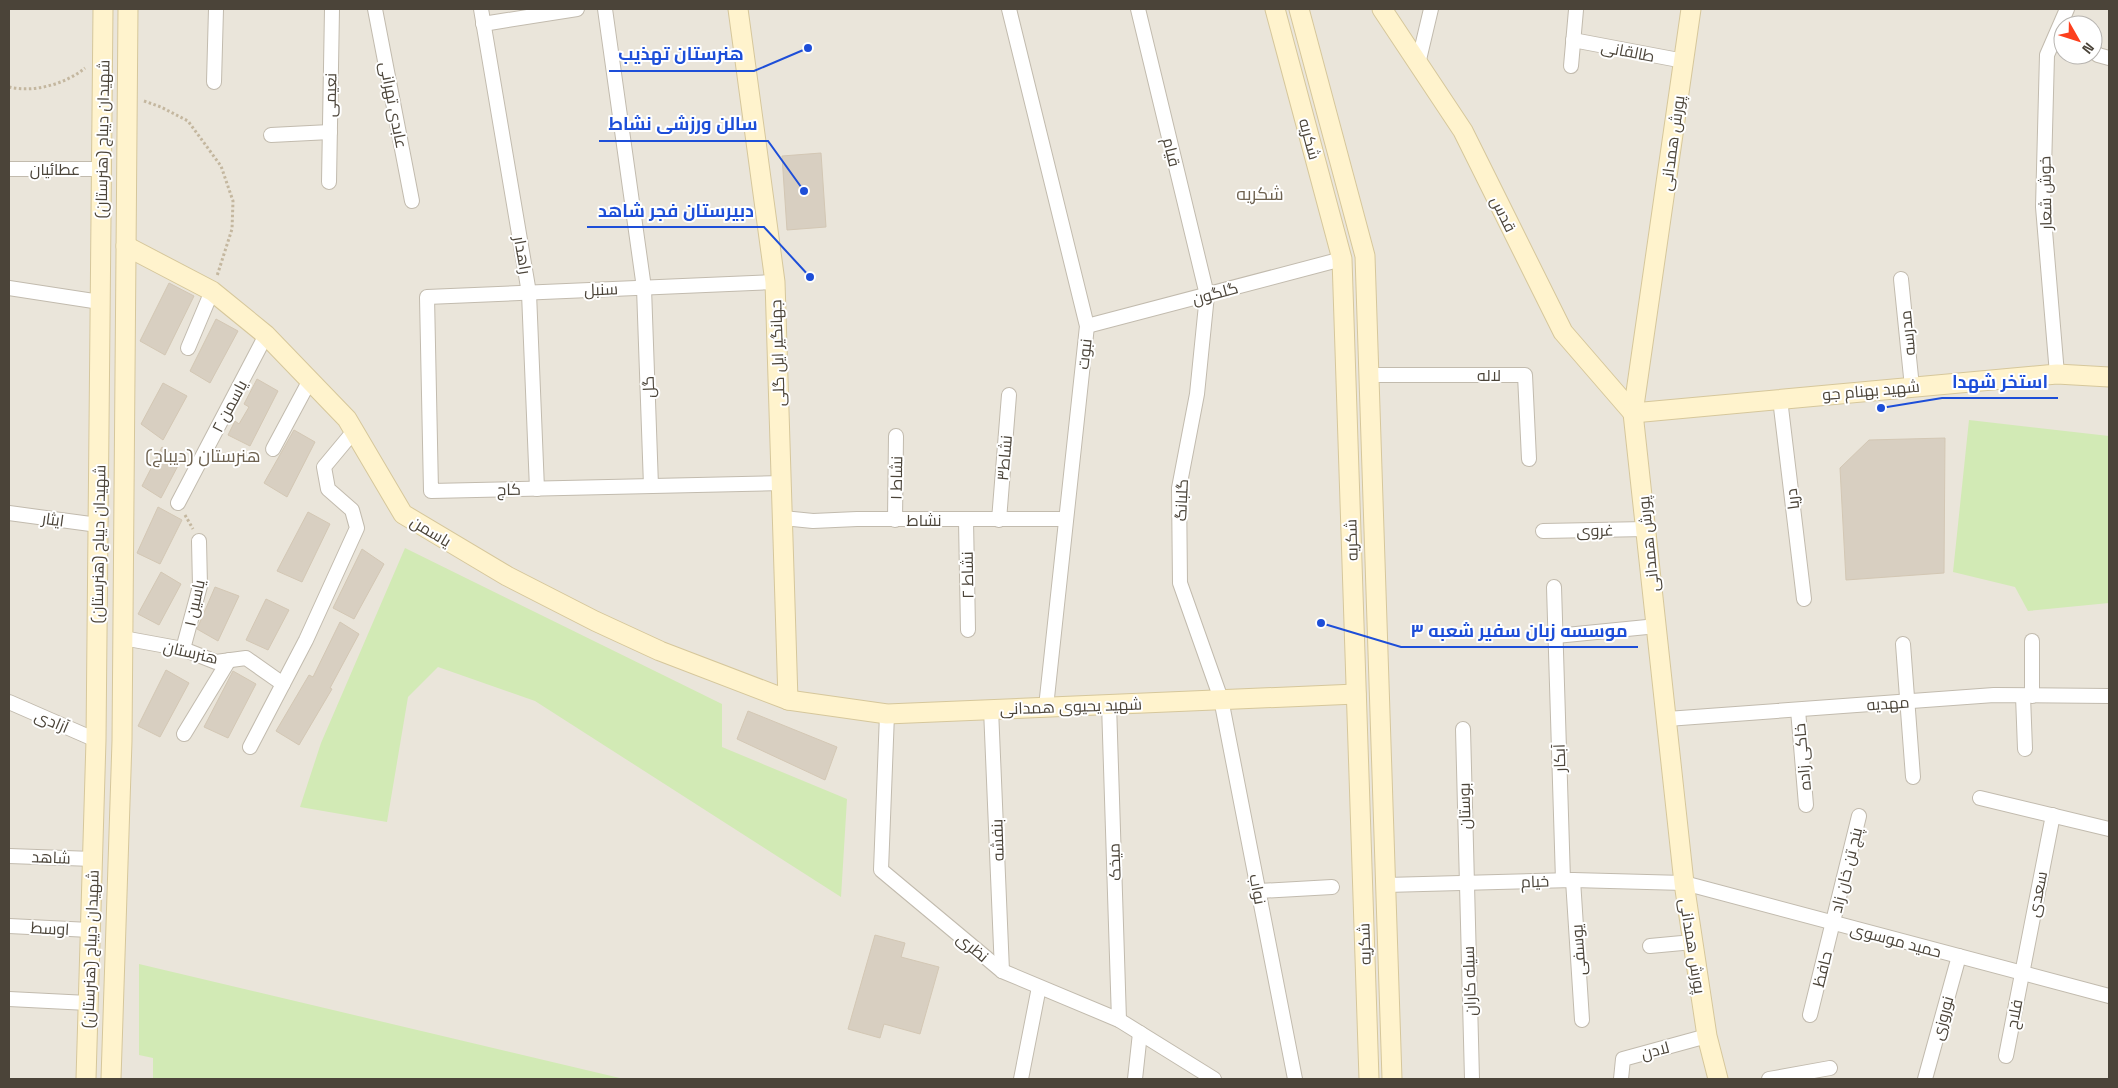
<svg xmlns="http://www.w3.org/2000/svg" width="2118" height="1088" font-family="'Space Grotesk',Cairo,sans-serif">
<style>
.residential{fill:#eae5da;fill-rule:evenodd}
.green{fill:#d2eab5}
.building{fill:#d8cfc1;stroke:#d3c7b4}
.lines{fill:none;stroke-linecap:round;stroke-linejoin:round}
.street-casing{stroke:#c2bbae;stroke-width:16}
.secondary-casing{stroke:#d6c79b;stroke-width:21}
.path{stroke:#c4b79f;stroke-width:3;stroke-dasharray:2.5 2.5;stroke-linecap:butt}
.street{stroke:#fff;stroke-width:14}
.secondary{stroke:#fff3cd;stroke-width:19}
.labels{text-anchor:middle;stroke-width:4;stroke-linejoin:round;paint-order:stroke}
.street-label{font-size:16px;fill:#4b4439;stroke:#fff}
.neighbourhood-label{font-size:18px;fill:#6e6250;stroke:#fff}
.leader{fill:none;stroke:#1d4ed8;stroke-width:2}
.callout-dot{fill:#1d4ed8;stroke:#fff;stroke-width:2}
.callout-label{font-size:18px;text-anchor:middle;font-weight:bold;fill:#1d4ed8;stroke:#fff;stroke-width:4;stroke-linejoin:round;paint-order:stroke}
</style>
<rect width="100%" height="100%" fill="#f6f3ec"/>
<path class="residential" d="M9 9H2109V1079H9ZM2063 25H2093V55H2063Z"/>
<g class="green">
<path d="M1969 420 2109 436V603L2028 611 2015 587 1953 572Z"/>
<path d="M405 548 722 704V747L847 799 841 897 535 701 438 667 408 697 387 822 300 807 321 743Z"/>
<path d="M139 964 624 1079H153V1058L139 1055Z"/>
</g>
<g class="building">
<path d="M821 153 826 227 787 230 782 156Z"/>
<path d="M169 283 194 296 165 355 140 341Z"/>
<path d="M216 319 238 331 210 383 190 371Z"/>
<path d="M257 379 278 391 250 446 228 435 235 421 239 424 249 407 244 404Z"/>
<path d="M163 383 187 396 163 440 141 424Z"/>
<path d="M294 430 315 442 287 497 264 483Z"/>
<path d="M1945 438 1944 573 1846 580 1840 468 1869 440Z"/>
<path d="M162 447 181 460 161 498 142 486Z"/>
<path d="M158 507 182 520 160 564 137 553Z"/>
<path d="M308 512 330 524 302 582 277 571Z"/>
<path d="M362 549 384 564 354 619 333 608Z"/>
<path d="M161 572 181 584 159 625 138 614Z"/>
<path d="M215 587 239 596 218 641 197 629Z"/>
<path d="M266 599 289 610 268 650 246 640Z"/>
<path d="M340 622 359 634 330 688 332 689 299 745 276 731 309 675 313 677Z"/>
<path d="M166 670 189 683 160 737 138 726Z"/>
<path d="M233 671 256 684 228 738 204 727Z"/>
<path d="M748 711 837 747 825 780 737 739Z"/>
<path d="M875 935 905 943 901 957 939 967 920 1034 884 1024 880 1038 848 1029Z"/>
</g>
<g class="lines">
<g class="street-casing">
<g id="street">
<path d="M375 9 412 201"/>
<path d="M481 9 529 293 537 489"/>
<path d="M605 9 644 288 651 486"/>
<path d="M1009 9 1087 326 1046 707"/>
<path d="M1138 9 1207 295 1197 394 1179 488 1180 583 1221 699 1295 1079"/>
<path d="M483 24 577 9"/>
<path d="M1573 40 1684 61"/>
<path d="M2093 50 2098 55 2109 58"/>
<path d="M1418 64 1431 9"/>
<path d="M1571 66 1576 10"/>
<path d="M214 82 216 9"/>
<path d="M271 135 330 132"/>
<path d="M9 169H101"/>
<path d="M329 182 332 9"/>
<path d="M1901 279 1912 387"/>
<path d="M775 282 427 297 431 491 782 483"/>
<path d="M9 288 100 302"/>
<path d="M1087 326 1342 259"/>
<path d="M188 348 212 291"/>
<path d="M2057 374 2043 207 2047 55 2067 9"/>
<path d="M1369 375H1525L1529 459"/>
<path d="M1780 399 1804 599"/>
<path d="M273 449 310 380"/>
<path d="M178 503 266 335"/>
<path d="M9 513 98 525"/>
<path d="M783 518 813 521 857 519H1066"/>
<path d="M895 520 896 436"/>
<path d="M966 520 968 630"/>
<path d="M999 520 1009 395"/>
<path d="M1543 531 1646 529"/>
<path d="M1554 587 1563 880"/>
<path d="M1556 636 1657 626"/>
<path d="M123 638 183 649 216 662 246 658 283 684"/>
<path d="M2032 641V696"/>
<path d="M1903 644 1913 777"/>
<path d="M183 649 200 586 199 541"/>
<path d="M2023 696 2025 749"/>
<path d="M9 702 96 740"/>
<path d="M1109 704 1119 1020"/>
<path d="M991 709 1002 971"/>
<path d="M1798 710 1806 805"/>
<path d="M887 714 881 870 1002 971 1119 1020 1214 1079"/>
<path d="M1667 719 1994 695 2109 696"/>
<path d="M1463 729 1472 1079"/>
<path d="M184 734 229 660"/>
<path d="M250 747 306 640 357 528 352 510 328 489 324 467 354 431"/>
<path d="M1980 798 2109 829"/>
<path d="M9 856 93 859"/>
<path d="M1573 880 1582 1020"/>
<path d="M1386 885 1573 880 1684 883 2109 996"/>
<path d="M1259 891 1332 887"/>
<path d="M9 926 90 930"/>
<path d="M1650 946 1693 942"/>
<path d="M9 999 88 1003"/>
<path d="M1810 1015 1859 816"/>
<path d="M2006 1056 2053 815"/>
<path d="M1021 1079 1039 987"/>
<path d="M1135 1079 1140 1033"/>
<path d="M1621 1079 1623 1059 1707 1036"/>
<path d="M1769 1079 1830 1068"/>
<path d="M1925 1079 1959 956"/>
</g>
</g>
<g class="secondary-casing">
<g id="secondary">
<path d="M738 9 775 282 788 700"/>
<path d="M1275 9 1342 259 1369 1079"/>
<path d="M1299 9 1365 256 1392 1079"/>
<path d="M1382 9 1463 131 1563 332 1633 413"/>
<path d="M1691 9 1633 413 1684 883 1707 1036 1718 1079"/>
<path d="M126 246 212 291 266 335 347 419 403 514 507 576 595 621 660 651 788 700 887 714 1356 694"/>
<path d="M1633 413 2057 374 2109 377"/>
<path d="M86 1079 96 740 103 9"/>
<path d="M111 1079 122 741 128 9"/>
</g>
</g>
<g class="path">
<path d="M9 87C33 93 66 84 85 68"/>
<path d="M144 101 161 107 188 121 221 166 233 201 232 229 217 276"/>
<path d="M185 515 193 529"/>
</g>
<use href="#street" class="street"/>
<use href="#secondary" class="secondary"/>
</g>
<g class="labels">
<g class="street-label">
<text transform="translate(1628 51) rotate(11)" y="6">طالقانی</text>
<text transform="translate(330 95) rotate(-89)" y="6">نعیمی</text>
<text transform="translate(394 105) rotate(79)" y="6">عابدی تهرانی</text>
<text transform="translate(102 139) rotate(-89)" y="6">شهیدان دیباج (هنرستان)</text>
<text transform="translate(1310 139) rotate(75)" y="6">شکریه</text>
<text transform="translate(1672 143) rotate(-82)" y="6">پورش همدانی</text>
<text transform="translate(1172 152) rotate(76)" y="6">قیام</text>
<text x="55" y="175">عطائیان</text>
<text transform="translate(2045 193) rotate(-91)" y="6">خوش شعار</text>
<text transform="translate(1504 214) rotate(64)" y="6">قدس</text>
<text transform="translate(523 255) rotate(80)" y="6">راهدار</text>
<text transform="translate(601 289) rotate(-2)" y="6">سنبل</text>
<text transform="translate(1215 293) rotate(-15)" y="6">گلگون</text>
<text transform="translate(1907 333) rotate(-96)" y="6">مدرسه</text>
<text transform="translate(777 353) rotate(-92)" y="6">جهانگیر ایل گلی</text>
<text transform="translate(1084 354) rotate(-84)" y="6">نبوت</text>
<text x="1489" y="381">لاله</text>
<text transform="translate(648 387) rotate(-92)" y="6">گل</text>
<text transform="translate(1871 390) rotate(-5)" y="6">شهید بهنام جو</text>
<text transform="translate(229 406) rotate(-62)" y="6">یاسمن ۲</text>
<text transform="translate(1004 458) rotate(-85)" y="6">نشاط۳</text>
<text transform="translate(896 478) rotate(-89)" y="6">نشاط ۱</text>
<text transform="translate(509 489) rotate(-1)" y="6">کاج</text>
<text transform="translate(1792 499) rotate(-97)" y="6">دریا</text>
<text transform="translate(1181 500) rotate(-87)" y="6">گلبانگ</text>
<text transform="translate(53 519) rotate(8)" y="6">ایثار</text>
<text x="924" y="526">نشاط</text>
<text transform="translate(1595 530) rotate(-1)" y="6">غروی</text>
<text transform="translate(431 531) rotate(31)" y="6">یاسمن</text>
<text transform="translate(1351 540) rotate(-92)" y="6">شکریه</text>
<text transform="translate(98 544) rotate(-89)" y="6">شهیدان دیباج (هنرستان)</text>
<text transform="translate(1648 544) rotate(-96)" y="6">پورش همدانی</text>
<text transform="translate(967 575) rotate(-91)" y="6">نشاط ۲</text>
<text transform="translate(194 603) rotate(-78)" y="6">یاسین ۱</text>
<text transform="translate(191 652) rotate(13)" y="6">هنرستان</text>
<text transform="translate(1888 703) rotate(-4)" y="6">مهدیه</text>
<text transform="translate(1071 706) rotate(-2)" y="6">شهید یحیوی همدانی</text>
<text transform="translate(52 721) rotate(23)" y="6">آزادی</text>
<text transform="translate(1802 757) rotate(-95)" y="6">خاکی زاده</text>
<text transform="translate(1559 758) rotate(-92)" y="6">آبکار</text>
<text transform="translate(1464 806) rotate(-91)" y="6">بوستان</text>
<text transform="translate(997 840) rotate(-92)" y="6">بنفشه</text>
<text transform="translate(51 857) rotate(2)" y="6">شاهد</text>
<text transform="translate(1114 862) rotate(-92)" y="6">میخک</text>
<text transform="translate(1846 870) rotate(-76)" y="6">پنج تن خان زاد</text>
<text transform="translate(1535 881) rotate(-2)" y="6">خیام</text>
<text transform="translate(1258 889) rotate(79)" y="6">نواب</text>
<text transform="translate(2037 894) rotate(-79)" y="6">سعدی</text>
<text transform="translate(50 928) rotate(3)" y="6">اوسط</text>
<text transform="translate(1896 940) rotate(15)" y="6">حمید موسوی</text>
<text transform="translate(1364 944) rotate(-92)" y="6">شکریه</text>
<text transform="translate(1693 946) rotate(81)" y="6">پورش همدانی</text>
<text transform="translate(973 947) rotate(40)" y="6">نظری</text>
<text transform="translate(90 949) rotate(-88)" y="6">شهیدان دیباج (هنرستان)</text>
<text transform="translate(1578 950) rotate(-94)" y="6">یوسفی</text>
<text transform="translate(1822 969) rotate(-76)" y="6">حافظ</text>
<text transform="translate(1469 981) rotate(-92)" y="6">سیله کاران</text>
<text transform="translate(2014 1014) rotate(-79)" y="6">فلاح</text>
<text transform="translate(1942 1018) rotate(-75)" y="6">نوروزی</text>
<text transform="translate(1655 1050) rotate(-15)" y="6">لادن</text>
</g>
<g class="neighbourhood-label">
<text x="1260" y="200">شکریه</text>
<text x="203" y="462">(هنرستان (دیباج</text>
</g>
</g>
<path class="leader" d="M808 48L754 71H609M804 191L768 141H599M810 277L764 227H587M1881 408L1942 398H2058M1321 623L1401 647H1638"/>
<g class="callout-dot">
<circle cx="808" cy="48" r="5"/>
<circle cx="804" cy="191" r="5"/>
<circle cx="810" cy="277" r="5"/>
<circle cx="1881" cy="408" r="5"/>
<circle cx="1321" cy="623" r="5"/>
</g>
<g class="callout-label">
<text x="681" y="60">هنرستان تهذیب</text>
<text x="683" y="130">سالن ورزشی نشاط</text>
<text x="676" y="217">دبیرستان فجر شاهد</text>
<text x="2000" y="388">استخر شهدا</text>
<text x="1519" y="637">موسسه زبان سفیر شعبه ۳</text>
</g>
<rect width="2118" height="1088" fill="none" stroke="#4b4439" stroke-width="20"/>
<g transform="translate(2078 40) rotate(129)"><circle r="24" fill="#ffffff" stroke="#b7b4b0"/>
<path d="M0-4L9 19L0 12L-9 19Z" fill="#fc3f1d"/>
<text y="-8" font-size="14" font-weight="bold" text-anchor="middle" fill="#4b4439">N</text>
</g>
</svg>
